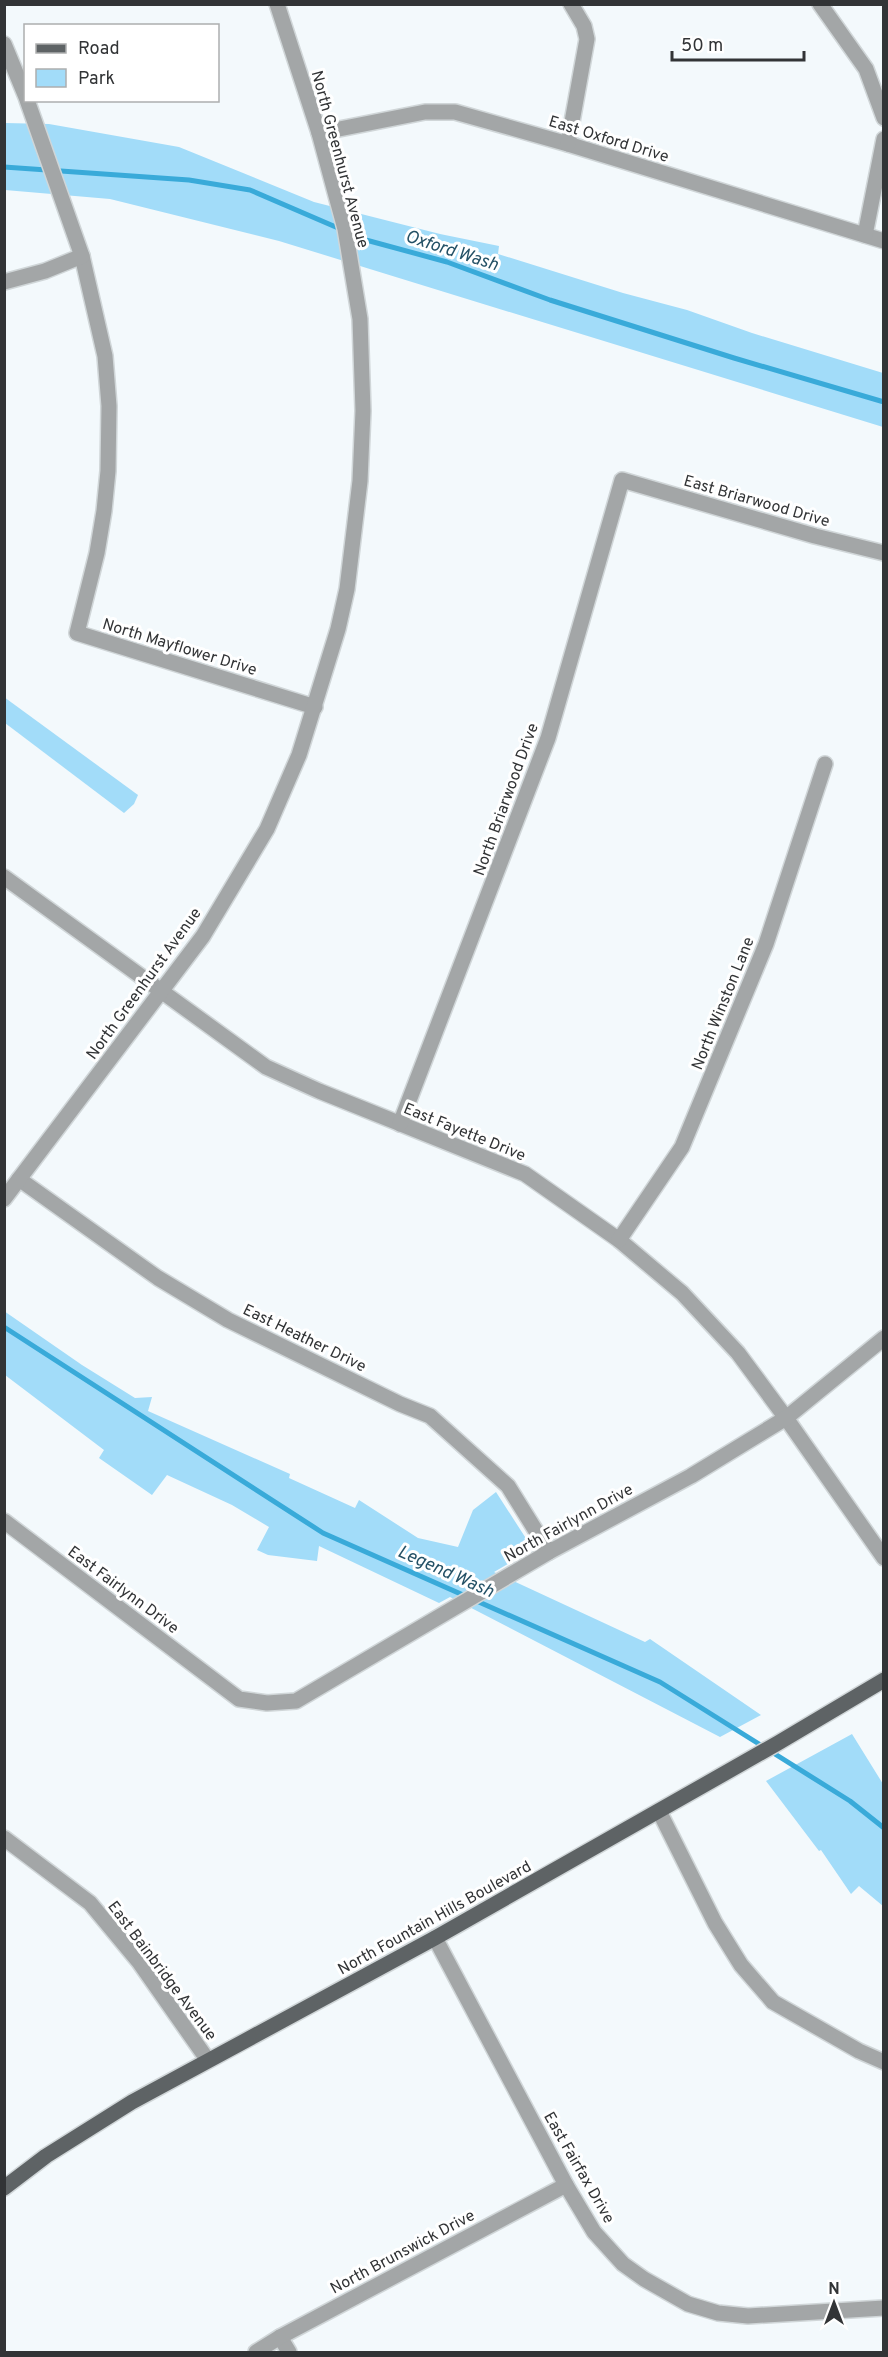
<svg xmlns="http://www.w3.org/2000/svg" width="888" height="2357" font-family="Overpass,sans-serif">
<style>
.green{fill:#a2dcf9}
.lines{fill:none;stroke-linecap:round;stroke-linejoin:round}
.stream{stroke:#39aad9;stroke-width:5}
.minor-casing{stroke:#d0d6d8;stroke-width:18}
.major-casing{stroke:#d0d6d8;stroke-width:18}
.minor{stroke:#a3a6a7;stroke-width:15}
.major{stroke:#5e6365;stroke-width:15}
.labels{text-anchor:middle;stroke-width:6;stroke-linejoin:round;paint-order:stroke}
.street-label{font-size:16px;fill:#323436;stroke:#fff}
.water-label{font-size:18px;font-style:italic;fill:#245166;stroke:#fff}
</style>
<rect width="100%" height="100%" fill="#f3f9fc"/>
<g class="green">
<path d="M5 123 49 124 179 147 314 202 440 234 499 246 498 254 623 293 687 310 752 333 883 373V427L279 241 110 199 5 190Z"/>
<path d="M4 697 138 795 134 804 124 813 5 723Z"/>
<path d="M4 1311 82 1365 135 1398 152 1397 148 1411 290 1474 289 1478 355 1508 359 1500 418 1538 458 1547 473 1510 496 1492 527 1540 522 1556 494 1572 645 1642 650 1639 761 1715 720 1737 450 1597 439 1603 319 1546 317 1561 268 1555 257 1550 269 1527 232 1505 167 1475 152 1495 99 1458 104 1450 5 1375Z"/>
<path d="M852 1734 883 1784V1906L859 1886 851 1894 821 1850 819 1851 766 1781Z"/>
</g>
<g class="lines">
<g class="stream">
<path d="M4 167 189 180 250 190 366 240 447 262 550 300 734 358 884 402"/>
<path d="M4 1327 323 1533 660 1682 850 1801 884 1828"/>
</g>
<g class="minor-casing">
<g id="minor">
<path d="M820 4 866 69 884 118"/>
<path d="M4 44 26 97"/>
<path d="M27 100 82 256 105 356 109 406 108 471 104 511 97 553 77 633 315 707"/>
<path d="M319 133 425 112H455L568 144 884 241"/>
<path d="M568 144 587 39 584 26 571 4"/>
<path d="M865 235 884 139"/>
<path d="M4 282 45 271 82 256"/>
<path d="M4 877 266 1067 319 1091 525 1174 619 1240 682 1293 738 1353 786 1418 884 1558"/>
<path d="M400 1124 548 738 622 480 815 536 884 553"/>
<path d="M19 1179 158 1278 228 1320 400 1404 430 1416 508 1486 549 1552"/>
<path d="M4 1199 203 936 267 829 299 755 338 629 347 589 360 481 363 411 360 319 345 229 319 133 277 4"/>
<path d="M619 1240 682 1147 766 944 825 764"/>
<path d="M4 1521 239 1699 267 1703 296 1701 549 1552 691 1476 786 1418 884 1338"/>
<path d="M659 1811 715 1923 741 1965 773 2002 859 2051 884 2062"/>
<path d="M4 1838 90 1903 139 1962 207 2059"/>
<path d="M435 1938 566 2185 594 2232 623 2264 644 2279 688 2304 718 2313 748 2316 884 2308"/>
<path d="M280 2337 289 2352"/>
<path d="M256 2352 280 2337 566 2185"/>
</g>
</g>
<g class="major-casing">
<path id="major" d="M4 2188 46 2156 132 2102 435 1938 778 1743 884 1680"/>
</g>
<use href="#minor" class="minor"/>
<use href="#major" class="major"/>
</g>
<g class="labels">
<g class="street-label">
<text transform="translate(609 138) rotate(17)" y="6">East Oxford Drive</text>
<text transform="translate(341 159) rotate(75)" y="6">North Greenhurst Avenue</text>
<text transform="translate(757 500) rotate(16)" y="6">East Briarwood Drive</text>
<text transform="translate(180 646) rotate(17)" y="6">North Mayflower Drive</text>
<text transform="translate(505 799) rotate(-70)" y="6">North Briarwood Drive</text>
<text transform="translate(143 983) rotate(-54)" y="6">North Greenhurst Avenue</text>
<text transform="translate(722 1003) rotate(-68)" y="6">North Winston Lane</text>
<text transform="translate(465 1131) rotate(22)" y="6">East Fayette Drive</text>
<text transform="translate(305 1337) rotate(26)" y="6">East Heather Drive</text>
<text transform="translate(568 1522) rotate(-29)" y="6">North Fairlynn Drive</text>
<text transform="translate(124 1589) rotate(37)" y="6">East Fairlynn Drive</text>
<text transform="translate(434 1917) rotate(-29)" y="6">North Fountain Hills Boulevard</text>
<text transform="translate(163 1970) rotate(53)" y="6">East Bainbridge Avenue</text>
<text transform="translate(580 2167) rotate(60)" y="6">East Fairfax Drive</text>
<text transform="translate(402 2251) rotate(-28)" y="6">North Brunswick Drive</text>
</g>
<g class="water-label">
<text transform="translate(452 250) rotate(18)" y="6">Oxford Wash</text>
<text transform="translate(446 1571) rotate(24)" y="6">Legend Wash</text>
</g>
</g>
<rect width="888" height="2357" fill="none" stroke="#323436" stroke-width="12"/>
<rect x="24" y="24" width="195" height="78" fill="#ffffff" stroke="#adaeaf" stroke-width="1.5"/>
<rect x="36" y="44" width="30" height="9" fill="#5e6365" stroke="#adaeaf" stroke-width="1.5"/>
<text x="78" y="54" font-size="18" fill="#323436">Road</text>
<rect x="36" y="69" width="30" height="18" fill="#a2dcf9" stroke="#adaeaf" stroke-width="1.5"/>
<text x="78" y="84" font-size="18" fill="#323436">Park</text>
<g transform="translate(834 2303)" stroke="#ffffff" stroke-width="4.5" paint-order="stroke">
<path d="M0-4.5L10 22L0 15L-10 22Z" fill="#323436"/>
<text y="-9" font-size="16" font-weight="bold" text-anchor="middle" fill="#323436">N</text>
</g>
<path d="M672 51v9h132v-9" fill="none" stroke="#323436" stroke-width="3"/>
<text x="681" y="51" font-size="18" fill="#323436" stroke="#ffffff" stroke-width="4.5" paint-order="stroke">50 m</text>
</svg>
